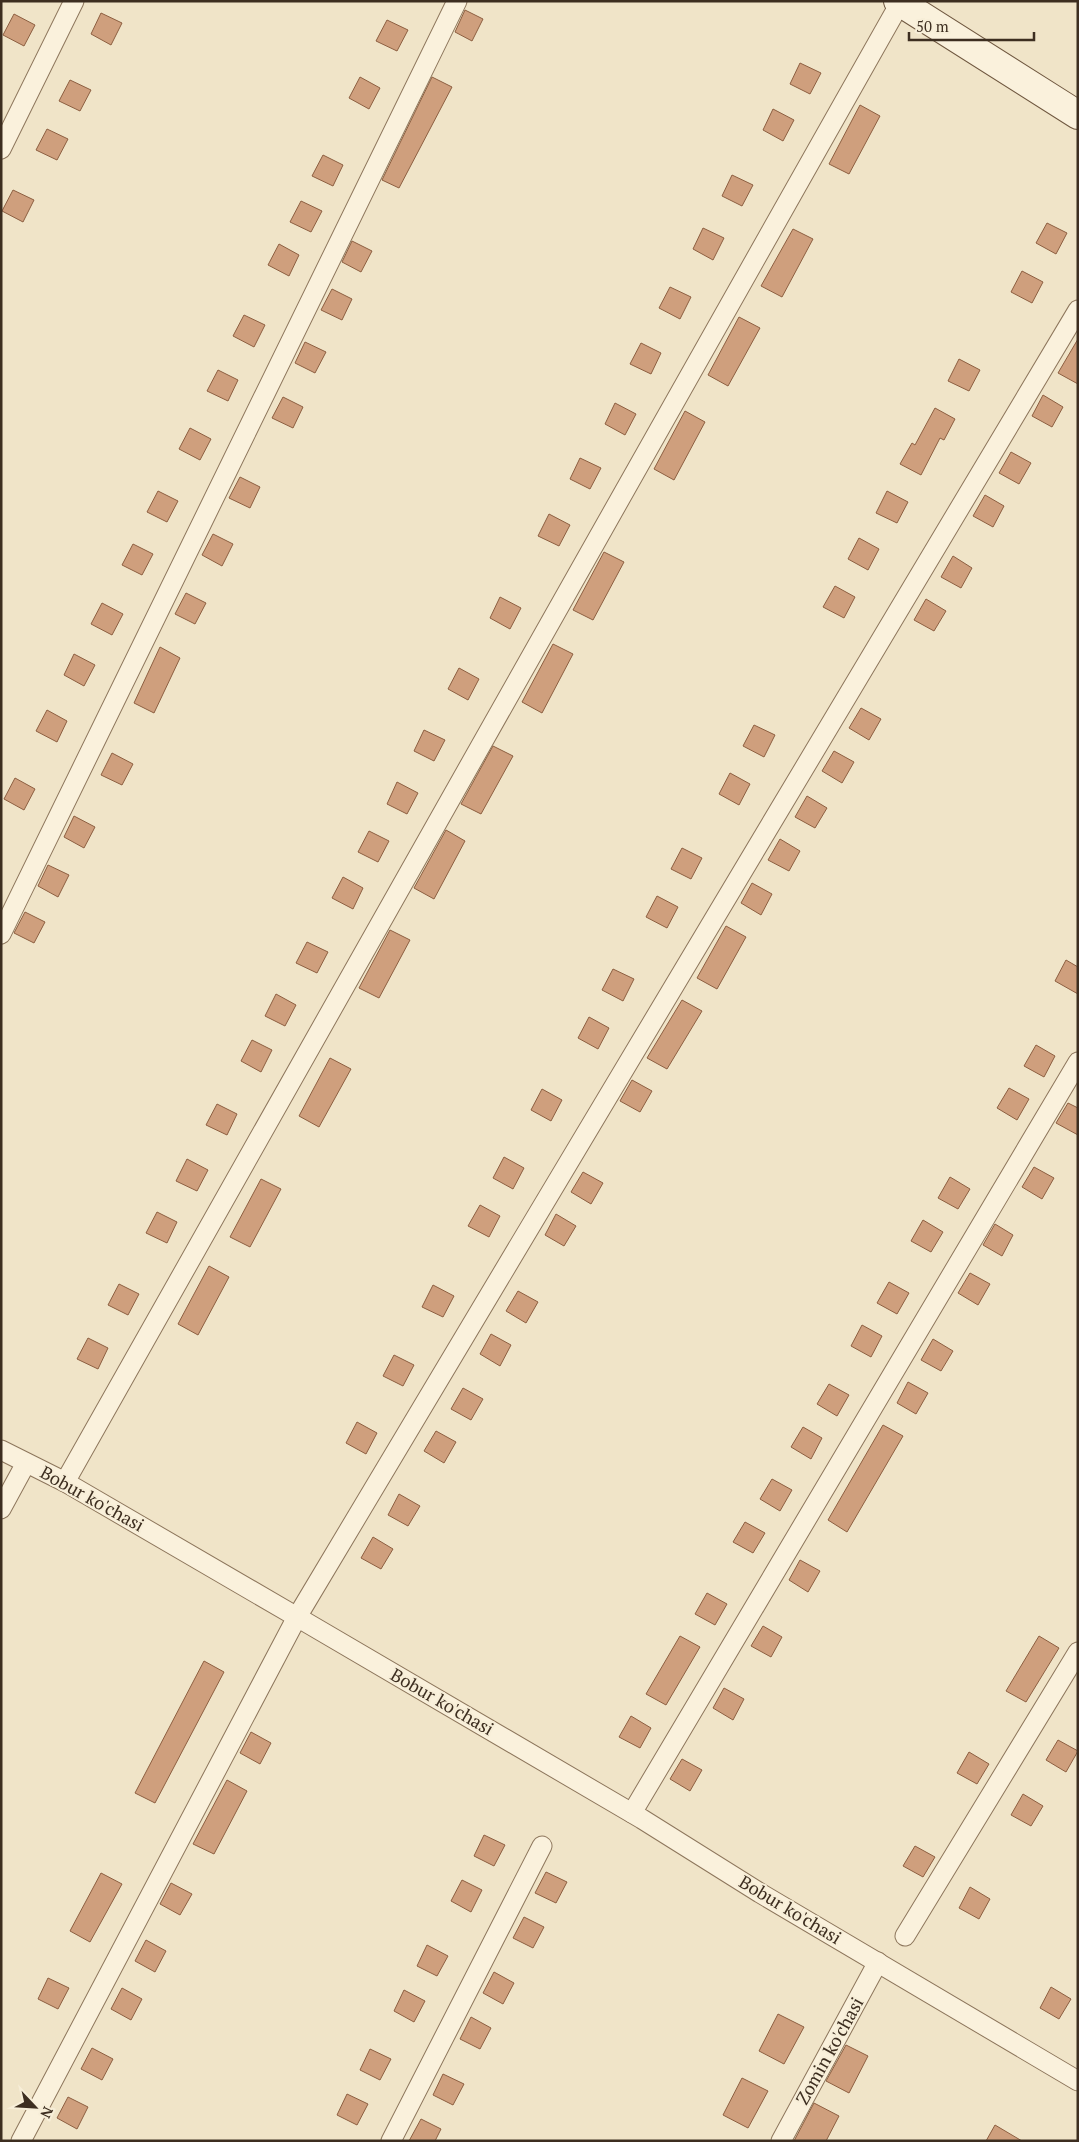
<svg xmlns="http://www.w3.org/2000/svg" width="1079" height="2142" font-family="'PT Serif',serif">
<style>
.building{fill:#cf9f7d;stroke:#8d5f41}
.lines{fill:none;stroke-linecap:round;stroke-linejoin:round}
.street-casing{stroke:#8d765c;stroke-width:21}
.secondary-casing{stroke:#6f573f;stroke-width:30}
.street{stroke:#faf1dc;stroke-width:19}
.secondary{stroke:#faf1dc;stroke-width:28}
.labels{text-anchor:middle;stroke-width:4;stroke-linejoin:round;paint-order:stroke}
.street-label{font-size:18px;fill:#3d2e20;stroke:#f7eed8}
</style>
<rect width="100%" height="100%" fill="#f0e4c8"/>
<g class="building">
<path d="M465 10 483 19 472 41 455 32Z"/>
<path d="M101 13 122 23 111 45 91 34Z"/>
<path d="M14 14 35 25 24 46 3 35Z"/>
<path d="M387 20 408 30 397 51 376 41Z"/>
<path d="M800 63 821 73 810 94 790 84Z"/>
<path d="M360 77 380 88 369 109 349 98Z"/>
<path d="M432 77 452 87 399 188 382 180Z"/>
<path d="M70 80 91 90 80 111 59 101Z"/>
<path d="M860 105 880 116 849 174 829 164Z"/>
<path d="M773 109 794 120 783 141 763 130Z"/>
<path d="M47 129 68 139 57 160 36 150Z"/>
<path d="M323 155 343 165 333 186 312 176Z"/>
<path d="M732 175 753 185 742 206 722 196Z"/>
<path d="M13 190 34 200 23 222 2 211Z"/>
<path d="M301 201 322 211 311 232 290 222Z"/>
<path d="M1047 223 1067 233 1056 254 1036 243Z"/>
<path d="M703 228 724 238 713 260 693 249Z"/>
<path d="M793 229 813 239 782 297 761 286Z"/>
<path d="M352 241 372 251 361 272 342 262Z"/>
<path d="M279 244 299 255 289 276 268 265Z"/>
<path d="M1022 271 1043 282 1032 303 1011 292Z"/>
<path d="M670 287 691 297 680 319 659 308Z"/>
<path d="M332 289 352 299 342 320 321 310Z"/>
<path d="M244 315 265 325 254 347 233 336Z"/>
<path d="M739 317 760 328 728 386 708 375Z"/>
<path d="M1078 339V384L1058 373Z"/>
<path d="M305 342 326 352 315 373 295 363Z"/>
<path d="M641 343 661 353 651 374 630 364Z"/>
<path d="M959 359 980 370 969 391 948 381Z"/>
<path d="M218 370 238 380 228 401 207 391Z"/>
<path d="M1043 395 1063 407 1052 427 1032 416Z"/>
<path d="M283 397 303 407 293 428 272 418Z"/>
<path d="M615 403 636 414 625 435 605 424Z"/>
<path d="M935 408 955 419 944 440 940 438 921 475 900 464 912 443 915 445Z"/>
<path d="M685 411 705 422 674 480 654 469Z"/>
<path d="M190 428 211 439 200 460 179 449Z"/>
<path d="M1011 452 1031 463 1019 484 999 473Z"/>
<path d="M580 458 601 468 590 489 570 479Z"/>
<path d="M240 477 260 487 250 508 229 498Z"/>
<path d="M158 491 178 501 167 522 147 512Z"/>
<path d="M887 491 908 502 897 523 876 513Z"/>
<path d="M985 495 1004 506 993 527 973 516Z"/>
<path d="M549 514 570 525 559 546 538 536Z"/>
<path d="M213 534 233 544 222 566 202 555Z"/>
<path d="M859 538 879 549 868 570 848 559Z"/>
<path d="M133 544 153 554 142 575 122 565Z"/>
<path d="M604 552 624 562 593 620 573 610Z"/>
<path d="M953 556 972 568 961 588 941 577Z"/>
<path d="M835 586 855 597 844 618 823 607Z"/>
<path d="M186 593 206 603 195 624 175 614Z"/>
<path d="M500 597 521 608 510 629 490 618Z"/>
<path d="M926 599 946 611 934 631 914 620Z"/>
<path d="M102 603 123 614 112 635 91 624Z"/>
<path d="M553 644 573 654 542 713 522 702Z"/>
<path d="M160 647 180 658 154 713 134 703Z"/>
<path d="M74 654 95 665 84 686 64 675Z"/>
<path d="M459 668 479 679 468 700 448 689Z"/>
<path d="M861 708 881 719 869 740 849 728Z"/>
<path d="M47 710 67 721 57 742 36 731Z"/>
<path d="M754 725 775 735 764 757 743 746Z"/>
<path d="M424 730 445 740 434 761 414 751Z"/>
<path d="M493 746 513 756 481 814 461 804Z"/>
<path d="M834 751 854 762 842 783 822 771Z"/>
<path d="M112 753 133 764 122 785 101 775Z"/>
<path d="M730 773 750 784 739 805 719 794Z"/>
<path d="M15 778 35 789 24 810 4 799Z"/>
<path d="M397 782 418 793 407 814 387 804Z"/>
<path d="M807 796 827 808 815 828 795 817Z"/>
<path d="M74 816 95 827 84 848 64 837Z"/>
<path d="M446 830 465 841 434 899 414 888Z"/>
<path d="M369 831 389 841 378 862 358 852Z"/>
<path d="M780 839 800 851 789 871 768 860Z"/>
<path d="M682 848 702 858 691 879 671 869Z"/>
<path d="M48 865 69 875 58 897 38 886Z"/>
<path d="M343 877 363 888 353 909 332 898Z"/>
<path d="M752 883 772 894 761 915 741 903Z"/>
<path d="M657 896 678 907 667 928 646 917Z"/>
<path d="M25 912 45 922 34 943 14 933Z"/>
<path d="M726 926 746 937 717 989 697 978Z"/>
<path d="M390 930 410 940 379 998 359 988Z"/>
<path d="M307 942 328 952 317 973 296 963Z"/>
<path d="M1066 960 1078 967V994L1055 981Z"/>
<path d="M613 969 634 979 623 1001 602 990Z"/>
<path d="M276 994 296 1005 285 1026 265 1016Z"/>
<path d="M682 1000 702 1011 667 1069 647 1058Z"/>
<path d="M589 1017 609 1028 598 1049 578 1038Z"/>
<path d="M252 1040 272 1050 261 1072 241 1061Z"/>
<path d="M1036 1045 1055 1056 1044 1077 1024 1066Z"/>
<path d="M330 1058 351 1069 319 1127 299 1116Z"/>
<path d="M632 1080 652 1091 640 1112 620 1101Z"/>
<path d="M1009 1088 1029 1099 1017 1120 997 1108Z"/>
<path d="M542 1089 562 1100 551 1121 531 1110Z"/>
<path d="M1068 1103 1078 1108V1135L1056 1123Z"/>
<path d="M217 1104 237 1114 227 1135 206 1125Z"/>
<path d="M504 1157 524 1168 513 1189 493 1178Z"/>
<path d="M187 1159 208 1170 197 1191 176 1181Z"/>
<path d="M1034 1167 1054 1178 1042 1199 1022 1187Z"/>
<path d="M583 1172 603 1183 591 1204 571 1192Z"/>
<path d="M950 1177 970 1189 958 1209 938 1198Z"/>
<path d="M261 1179 281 1189 250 1247 230 1237Z"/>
<path d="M480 1205 500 1216 489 1237 468 1226Z"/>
<path d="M157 1212 177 1222 167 1243 146 1233Z"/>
<path d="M556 1214 576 1226 564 1246 545 1235Z"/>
<path d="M923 1220 943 1232 931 1252 911 1241Z"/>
<path d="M995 1224 1013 1235 1002 1256 983 1245Z"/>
<path d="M209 1266 229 1277 198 1335 178 1324Z"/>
<path d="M970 1273 990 1284 978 1305 958 1293Z"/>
<path d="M889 1282 909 1293 897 1314 877 1303Z"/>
<path d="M119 1284 139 1294 128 1315 108 1305Z"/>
<path d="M433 1285 454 1296 443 1317 422 1307Z"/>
<path d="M518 1291 538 1302 526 1323 506 1311Z"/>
<path d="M862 1325 882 1336 871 1357 851 1346Z"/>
<path d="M491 1334 511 1345 500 1366 480 1354Z"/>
<path d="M88 1338 108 1348 98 1369 77 1359Z"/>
<path d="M933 1339 953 1351 941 1371 921 1360Z"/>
<path d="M394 1355 414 1365 403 1386 383 1376Z"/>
<path d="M908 1382 928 1393 916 1414 897 1403Z"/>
<path d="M829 1384 849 1395 837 1416 817 1404Z"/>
<path d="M463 1388 483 1399 471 1420 451 1409Z"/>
<path d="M357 1422 377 1433 366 1454 346 1443Z"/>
<path d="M883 1425 903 1436 847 1532 828 1520Z"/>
<path d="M803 1427 822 1438 811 1459 791 1447Z"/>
<path d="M436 1431 456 1442 444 1463 424 1451Z"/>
<path d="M772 1479 792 1490 780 1511 760 1499Z"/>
<path d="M399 1494 420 1506 408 1526 388 1515Z"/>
<path d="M745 1522 765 1533 753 1553 733 1542Z"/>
<path d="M373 1537 393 1549 381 1569 361 1558Z"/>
<path d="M800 1560 820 1571 808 1592 789 1580Z"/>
<path d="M707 1593 727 1604 715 1625 695 1614Z"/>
<path d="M763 1626 782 1637 771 1657 751 1646Z"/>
<path d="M680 1636 700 1647 666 1705 646 1694Z"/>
<path d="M1039 1636 1059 1648 1026 1702 1006 1691Z"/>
<path d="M204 1661 224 1672 155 1803 135 1793Z"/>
<path d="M724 1688 744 1699 733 1720 713 1708Z"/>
<path d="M631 1716 651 1728 640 1748 619 1737Z"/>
<path d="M251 1732 271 1743 260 1764 240 1753Z"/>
<path d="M1058 1740 1078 1751 1066 1772 1046 1760Z"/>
<path d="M969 1752 989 1764 977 1784 957 1773Z"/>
<path d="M682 1759 702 1770 690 1791 670 1779Z"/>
<path d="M227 1780 247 1791 214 1854 193 1844Z"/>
<path d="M1023 1794 1043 1806 1031 1826 1011 1815Z"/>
<path d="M484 1835 505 1845 494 1866 474 1856Z"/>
<path d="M915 1846 935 1857 923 1877 903 1866Z"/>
<path d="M546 1872 567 1882 556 1903 535 1893Z"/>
<path d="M101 1873 122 1884 90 1942 70 1931Z"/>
<path d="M462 1880 482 1890 471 1912 451 1901Z"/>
<path d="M171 1883 192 1894 180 1915 160 1904Z"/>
<path d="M970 1887 990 1899 979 1919 959 1908Z"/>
<path d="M524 1917 544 1927 533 1948 513 1938Z"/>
<path d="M146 1940 166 1951 155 1972 135 1961Z"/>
<path d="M427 1945 448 1956 437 1976 417 1966Z"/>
<path d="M494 1972 514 1983 503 2004 483 1993Z"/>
<path d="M48 1978 69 1988 58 2009 38 1999Z"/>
<path d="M1051 1987 1071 1999 1059 2019 1040 2008Z"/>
<path d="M122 1988 142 1999 131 2020 111 2009Z"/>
<path d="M404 1990 425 2001 414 2022 394 2011Z"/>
<path d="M778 2014 804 2027 784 2064 759 2051Z"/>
<path d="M471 2017 491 2028 480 2049 460 2039Z"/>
<path d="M846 2045 868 2056 849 2093 826 2081Z"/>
<path d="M92 2048 113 2059 102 2080 81 2069Z"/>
<path d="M370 2049 391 2059 380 2080 360 2070Z"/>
<path d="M443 2074 464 2084 453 2105 433 2095Z"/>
<path d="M742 2078 768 2091 748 2128 723 2115Z"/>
<path d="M347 2094 368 2104 357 2125 337 2115Z"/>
<path d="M68 2097 88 2107 77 2129 57 2118Z"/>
<path d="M814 2103 839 2116 826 2141H794Z"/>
<path d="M421 2119 441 2129 435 2141H409Z"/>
<path d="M995 2125 1022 2141H986Z"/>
</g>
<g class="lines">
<g class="street-casing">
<g id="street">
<path d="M1 149 74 1"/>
<path d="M1 934 457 1"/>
<path d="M1 1450 65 1482 297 1617 642 1819 760 1893 1078 2081"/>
<path d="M65 1482 900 3"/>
<path d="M1 1509 26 1463"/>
<path d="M632 1813 1078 1062"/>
<path d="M905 1936 1078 1652"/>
<path d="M21 2141 297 1617 1078 310"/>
<path d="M391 2141 542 1846"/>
<path d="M781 2141 878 1962"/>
</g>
</g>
<g class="secondary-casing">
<path id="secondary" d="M898 1 1078 115"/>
</g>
<use href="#street" class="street"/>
<use href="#secondary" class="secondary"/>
</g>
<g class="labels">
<g class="street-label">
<text transform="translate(92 1499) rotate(29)" y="6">Bobur ko'chasi</text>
<text transform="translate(442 1702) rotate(30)" y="6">Bobur ko'chasi</text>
<text transform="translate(790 1910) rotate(31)" y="6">Bobur ko'chasi</text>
<text transform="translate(830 2051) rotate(-61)" y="6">Zomin ko'chasi</text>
</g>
</g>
<rect width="1079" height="2142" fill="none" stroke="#3d2e20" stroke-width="5"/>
<g transform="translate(35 2107) rotate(115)" stroke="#f7eed8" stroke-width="4" paint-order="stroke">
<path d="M0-4L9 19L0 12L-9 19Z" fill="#3d2e20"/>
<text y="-8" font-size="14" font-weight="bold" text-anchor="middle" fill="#3d2e20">N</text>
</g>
<path d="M909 32v8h125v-8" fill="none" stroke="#3d2e20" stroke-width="2.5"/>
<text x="916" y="32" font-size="15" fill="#3d2e20" stroke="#f7eed8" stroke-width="4" paint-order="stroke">50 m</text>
</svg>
